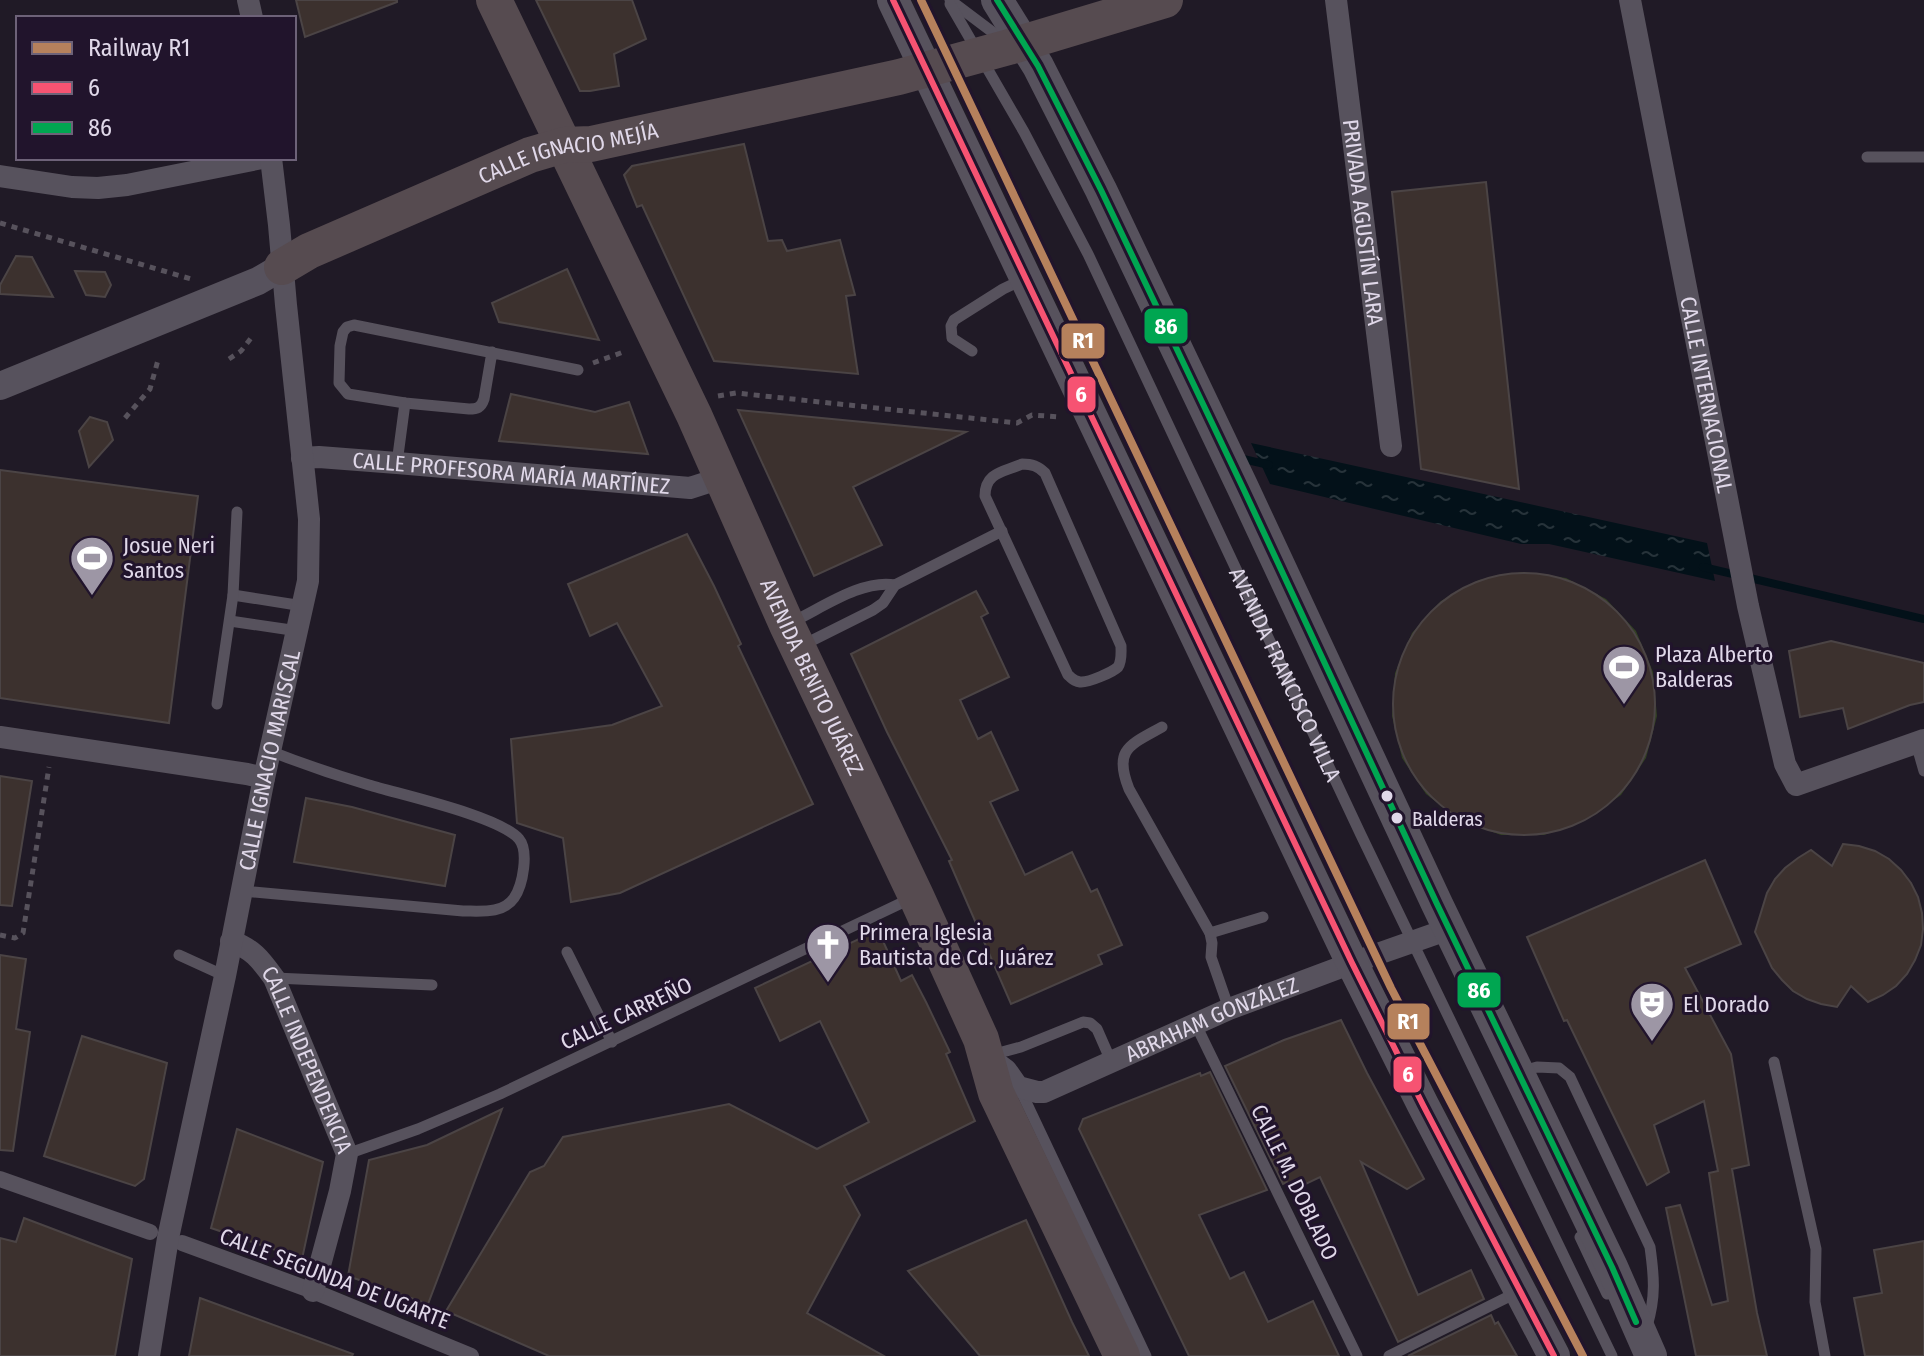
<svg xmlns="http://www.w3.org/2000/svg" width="1924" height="1356" font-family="'Fira Sans Condensed',sans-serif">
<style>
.garden{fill:#324023;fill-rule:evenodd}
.water{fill:url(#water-ripples)}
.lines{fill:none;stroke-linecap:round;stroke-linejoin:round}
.stream{stroke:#031119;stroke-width:8}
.building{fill:#3c312e;stroke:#4b4445;stroke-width:2}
.path{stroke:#57525c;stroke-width:5;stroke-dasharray:6 6;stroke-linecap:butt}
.service{stroke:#57525d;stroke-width:11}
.pedestrian{stroke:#57525d;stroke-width:16}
.minor{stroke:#57525d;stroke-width:22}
.tertiary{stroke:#57525d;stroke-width:28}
.secondary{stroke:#57525d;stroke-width:32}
.primary{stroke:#564b50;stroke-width:36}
.bus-1-casing{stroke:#21142c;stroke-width:12}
.bus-2-casing{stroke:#21142c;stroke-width:12}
.bus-1{stroke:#f65372;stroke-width:6}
.bus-2{stroke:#00a651;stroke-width:6}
.rail-1-casing{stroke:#21142c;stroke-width:14}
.rail-1{stroke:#b6815c;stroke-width:8}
.bus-dot{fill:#e0d8e9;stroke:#21142c;stroke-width:3}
.labels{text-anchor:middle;stroke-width:6;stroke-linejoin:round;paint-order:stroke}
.bus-label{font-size:20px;fill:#e0d8e9;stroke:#21142c;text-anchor:start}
.street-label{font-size:22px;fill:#e0d8e9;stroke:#21142c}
.poi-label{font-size:22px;fill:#e0d8e9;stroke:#21142c;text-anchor:start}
.line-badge{stroke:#21142c;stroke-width:3}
.badge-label{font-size:22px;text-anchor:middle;font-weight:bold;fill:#fff}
</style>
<defs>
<pattern id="water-ripples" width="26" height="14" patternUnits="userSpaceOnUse" patternTransform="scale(2)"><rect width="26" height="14" fill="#031119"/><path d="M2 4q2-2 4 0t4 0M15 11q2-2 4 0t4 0" fill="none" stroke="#27333a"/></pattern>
</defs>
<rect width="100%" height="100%" fill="#201a26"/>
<path class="garden" d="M1523 572 1566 578 1606 599 1636 631 1653 672 1657 716 1646 758 1621 795 1584 820 1544 835H1501L1460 820 1426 794 1402 758 1392 716 1395 673 1412 633 1441 601 1479 580ZM1532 643C1539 646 1548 647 1555 651 1634 696 1576 814 1492 777 1474 769 1458 752 1453 733 1445 702 1461 664 1490 651 1504 645 1517 644 1532 643Z"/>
<path class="water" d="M1251 443 1707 543 1715 581 1549 544H1521L1270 484Z"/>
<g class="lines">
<g class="stream">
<path d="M1239 458 1269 465"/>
<path d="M1703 567 1924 619"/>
</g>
</g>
<g class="building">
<path d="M296 0H397V2L305 37Z"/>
<path d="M536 0H632L646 39 614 54 619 86 590 91H580Z"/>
<path d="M744 144 768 241 782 240 787 251 840 240 855 295 846 296 858 374 714 361 642 205 637 207 624 175 632 166Z"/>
<path d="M1486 182 1519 489 1421 469 1392 192Z"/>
<path d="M16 256 32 257 53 297 0 294V285Z"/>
<path d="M567 269 599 340 499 322 492 303Z"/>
<path d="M75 271 105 272 111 285 105 297 86 295Z"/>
<path d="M511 394 595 412 629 402 648 454 499 441Z"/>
<path d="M738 410 966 432 853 487 882 545 814 576Z"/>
<path d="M90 417 107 422 113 440 89 467 79 431Z"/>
<path d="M0 470 198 496 169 723 0 698Z"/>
<path d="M687 534 714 586 741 644 738 646 813 804 620 893 571 902 563 838 517 823 511 739 612 725 662 706 617 623 590 636 568 584Z"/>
<circle cx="1524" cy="704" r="131"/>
<path d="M976 591 988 613 981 617 1009 677 960 700 978 739 991 732 1018 790 990 802 1025 875 1072 852 1091 892 1097 889 1122 945 1098 955 1102 964 1011 1004 949 861 952 860 887 732 851 654Z"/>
<path d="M1831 641 1924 663V702L1910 705 1848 729 1843 708 1800 717 1789 651Z"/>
<path d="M0 776 32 781 12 906 0 905Z"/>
<path d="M306 798 352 807 455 835 445 886 294 862Z"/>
<path d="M1843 844 1859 846 1875 851 1889 859 1901 870 1911 883 1918 897 1922 913 1923 929 1921 945 1915 960 1907 974 1896 986 1883 995 1868 1002 1851 986 1837 1007 1821 1004 1807 999 1793 991 1782 980 1772 968 1755 932 1767 893 1775 879 1785 868 1798 858 1811 850 1832 866Z"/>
<path d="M1705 860 1741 944 1685 968 1731 1054 1749 1165 1732 1169 1757 1313 1767 1356H1696L1666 1208 1680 1205 1712 1305 1728 1301 1709 1173 1718 1171 1704 1101 1654 1125 1669 1172 1647 1185 1567 1020 1564 1021 1527 937Z"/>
<path d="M878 930 901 981 912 975 926 1002 950 1052 946 1054 975 1121 844 1186 860 1215 807 1313 884 1356H549L446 1311 530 1172 544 1166 563 1137 729 1104 817 1149 869 1122 820 1021 780 1041 755 988Z"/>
<path d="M0 955 26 959 16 1029 30 1032 13 1151 0 1150Z"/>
<path d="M1341 1020 1367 1073 1424 1179 1407 1189 1361 1162 1418 1295 1471 1270 1484 1299 1398 1342 1320 1177 1291 1191 1287 1182 1283 1184 1225 1066 1284 1040Z"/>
<path d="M82 1036 167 1063 144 1179 135 1186 44 1156Z"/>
<path d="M1210 1072 1267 1190 1199 1215 1230 1279 1244 1272 1268 1322 1313 1301 1339 1356H1189L1079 1129 1083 1119 1200 1073 1201 1076Z"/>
<path d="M502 1109 428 1304 348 1276 369 1160 427 1145Z"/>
<path d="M237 1129 323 1162 302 1259 211 1228Z"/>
<path d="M24 1218 132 1259 115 1356H0V1238L16 1242Z"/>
<path d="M1026 1220 1072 1322 1089 1356H980L908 1271Z"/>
<path d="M1924 1241V1356H1865L1854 1298 1882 1293 1874 1250Z"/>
<path d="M200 1298 353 1354 352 1356H189Z"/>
<path d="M1491 1315 1495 1324 1498 1322 1517 1356H1408Z"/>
</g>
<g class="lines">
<g class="path">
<path d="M0 223 191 279"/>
<path d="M229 359 241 351 251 338"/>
<path d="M593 363 626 351"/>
<path d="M718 396 736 393 1017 423 1032 415 1060 417"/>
<path d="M125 418 150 389 158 360"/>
<path d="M0 935 15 938 23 933 49 767"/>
</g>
<g class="service">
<path d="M950 0 1003 40"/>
<path id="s1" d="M950 4 1024 132 1088 254 1361 835 1612 1356"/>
<path d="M1867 157H1924"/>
<path d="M972 351 952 338 951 326 954 320 1003 289 1022 280"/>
<path d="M492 352 484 399C481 408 477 409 469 409L405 403 348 394 339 383 340 346 343 332 347 327 354 325 578 370"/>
<path d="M397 463 405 403"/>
<path d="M1022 464C1032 464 1038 466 1045 473L1121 646C1121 653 1122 661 1118 667 1113 672 1088 683 1080 682 1073 681 1073 679 1068 675L985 496C985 472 1004 472 1022 464Z"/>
<path d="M233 595 303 606"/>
<path d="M230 621 298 631"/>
<path d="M792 622C822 608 862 579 895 585"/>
<path d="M803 645 873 610 883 603 895 585 1002 531"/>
<path d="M217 704 233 595 237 512"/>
<path d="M1162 727C1130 745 1113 749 1129 789L1210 933 1212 943 1211 957 1229 1009"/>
<path d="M1916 743 1924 771"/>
<path d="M242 891 463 911C481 911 503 914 514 898 523 885 529 851 519 839 499 816 402 795 369 785 335 775 303 764 270 751"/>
<path d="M1210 933 1263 917"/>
<path d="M567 952 612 1042"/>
<path d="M179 955 225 976"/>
<path d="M275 978 432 985"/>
<path d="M1196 1025 1357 1356"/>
<path d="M991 1055 1021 1047 1083 1022 1090 1023 1097 1029 1111 1061"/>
<path d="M1774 1062 1816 1249 1815 1302 1825 1356"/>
<path d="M1520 1072 1537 1067 1559 1068 1570 1077 1650 1247C1654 1276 1656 1297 1647 1326"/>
<path d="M1019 1087 1146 1356"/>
<path d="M347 1154 418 1129 500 1094 912 898"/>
<path d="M1580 1237 1607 1294"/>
<path d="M1389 1356 1518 1292"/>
</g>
<g class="pedestrian">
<path d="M0 1179 150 1232"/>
<path d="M182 1243 313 1291 471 1356"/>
</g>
<g class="minor">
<path d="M248 0 252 18"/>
<path id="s2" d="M1336 0 1391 446"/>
<path id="s3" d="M1630 0 1748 606 1785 764 1796 785 1924 740"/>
<path d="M0 176 72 187 98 188 127 185 262 158"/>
<path id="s4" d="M302 458 319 457 397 463 690 488 721 478"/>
<path d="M0 737 247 774 264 778"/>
<path id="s5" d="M231 941C254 950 260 959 274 978L347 1154 340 1191 313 1291"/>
<path id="s6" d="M987 1056 1006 1070 1018 1087 1037 1092H1044L1229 1009 1352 963 1449 929"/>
<path id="s7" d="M149 1356 168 1238 225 976 264 778 308 581 309 519 286 305 279 225 271 158"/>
</g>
<path class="tertiary" d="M0 386 258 281 282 267"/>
<g class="secondary">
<path d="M893 0 1352 963 1423 1105 1554 1356"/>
<path d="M997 0 1038 66 1101 190 1243 488 1437 904 1612 1267 1651 1356"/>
</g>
<g class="primary">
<path id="s8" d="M494 0 694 415 787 625 916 896 981 1039 996 1093 1122 1356"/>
<path id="s9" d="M282 267 309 251 530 155 564 145 591 144 899 77 1009 47 1165 0"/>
</g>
<g class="bus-1-casing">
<path id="bus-1" d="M893 0 1352 963 1423 1105 1554 1356"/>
</g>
<g class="bus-2-casing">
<path id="bus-2" d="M997 0 1038 66 1101 190 1243 488 1437 904 1612 1267 1636 1322"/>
</g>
<use href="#bus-1" class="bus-1"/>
<use href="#bus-2" class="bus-2"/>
<g class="rail-1-casing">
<path id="rail-1" d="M921 0 1391 988 1583 1356"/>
</g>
<use href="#rail-1" class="rail-1"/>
</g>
<defs>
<g id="stadium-pin" transform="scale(2.3)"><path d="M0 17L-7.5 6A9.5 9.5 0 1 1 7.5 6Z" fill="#9d96a5" stroke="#21142c"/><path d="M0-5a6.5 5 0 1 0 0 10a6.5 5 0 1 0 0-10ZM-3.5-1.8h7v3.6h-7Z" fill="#fff"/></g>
<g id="church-pin" transform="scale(2.3)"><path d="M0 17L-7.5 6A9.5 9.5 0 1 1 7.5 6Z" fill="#9d96a5" stroke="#21142c"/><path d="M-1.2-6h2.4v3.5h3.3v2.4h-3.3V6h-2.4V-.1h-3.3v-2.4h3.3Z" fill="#fff"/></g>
<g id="theatre-pin" transform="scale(2.3)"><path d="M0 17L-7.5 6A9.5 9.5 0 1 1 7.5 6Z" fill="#9d96a5" stroke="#21142c"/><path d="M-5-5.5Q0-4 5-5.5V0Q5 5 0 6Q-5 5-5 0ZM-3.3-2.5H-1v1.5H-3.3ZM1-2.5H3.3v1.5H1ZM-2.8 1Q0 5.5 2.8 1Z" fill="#fff"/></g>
</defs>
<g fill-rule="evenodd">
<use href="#stadium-pin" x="92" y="558"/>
<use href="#stadium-pin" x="1624" y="667"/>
<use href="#church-pin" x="828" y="945"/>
<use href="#theatre-pin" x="1652" y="1004"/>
</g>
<g class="bus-dot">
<circle cx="1387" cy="796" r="7"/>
<circle cx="1397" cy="818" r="7"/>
</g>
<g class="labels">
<g class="bus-label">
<text x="1412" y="826">Balderas</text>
</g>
<g class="street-label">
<text dy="8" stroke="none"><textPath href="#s9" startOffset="310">CALLE IGNACIO MEJÍA</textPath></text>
<text dy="8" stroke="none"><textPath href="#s2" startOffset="224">PRIVADA AGUSTÍN LARA</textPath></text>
<text dy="8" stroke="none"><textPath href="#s3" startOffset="402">CALLE INTERNACIONAL</textPath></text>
<text dy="8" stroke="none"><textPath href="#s4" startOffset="210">CALLE PROFESORA MARÍA MARTÍNEZ</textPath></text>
<text dy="8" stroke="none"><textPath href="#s1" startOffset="750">AVENIDA FRANCISCO VILLA</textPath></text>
<text dy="8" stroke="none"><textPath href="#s8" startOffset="748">AVENIDA BENITO JUÁREZ</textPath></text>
<text dy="8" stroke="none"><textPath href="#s7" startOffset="608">CALLE IGNACIO MARISCAL</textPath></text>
<text transform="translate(626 1013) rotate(-25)" y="8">CALLE CARREÑO</text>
<text dy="8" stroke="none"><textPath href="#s6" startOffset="254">ABRAHAM GONZÁLEZ</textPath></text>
<text dy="8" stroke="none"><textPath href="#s5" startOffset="146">CALLE INDEPENDENCIA</textPath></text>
<text transform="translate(1295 1182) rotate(64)" y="8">CALLE M. DOBLADO</text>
<text transform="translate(335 1278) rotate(21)" y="8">CALLE SEGUNDA DE UGARTE</text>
</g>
<g class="poi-label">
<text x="123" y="553">Josue Neri<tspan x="123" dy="25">Santos</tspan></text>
<text x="1655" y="662">Plaza Alberto<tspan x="1655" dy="25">Balderas</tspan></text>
<text x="859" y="940">Primera Iglesia<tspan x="859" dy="25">Bautista de Cd. Juárez</tspan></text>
<text x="1683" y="1012">El Dorado</text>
</g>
</g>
<g class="line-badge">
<rect x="1143" y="307" width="46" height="38" rx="8" fill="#00a651"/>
<rect x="1060" y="322" width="46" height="38" rx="8" fill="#b6815c"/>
<rect x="1066" y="375" width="31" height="39" rx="8" fill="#f65372"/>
<rect x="1456" y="971" width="46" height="38" rx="8" fill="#00a651"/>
<rect x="1386" y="1002" width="45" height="39" rx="8" fill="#b6815c"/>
<rect x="1392" y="1055" width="31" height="39" rx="8" fill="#f65372"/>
</g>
<g class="badge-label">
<text x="1166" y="334">86</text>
<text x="1083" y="348">R1</text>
<text x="1081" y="402">6</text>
<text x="1479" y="998">86</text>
<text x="1408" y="1029">R1</text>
<text x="1408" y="1082">6</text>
</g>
<rect x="16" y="16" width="280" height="144" fill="#21142c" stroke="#6d6278" stroke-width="2"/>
<rect x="32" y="42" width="40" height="12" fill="#b6815c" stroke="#6d6278" stroke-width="2"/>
<text x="88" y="56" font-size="24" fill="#e0d8e9">Railway R1</text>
<rect x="32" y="82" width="40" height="12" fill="#f65372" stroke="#6d6278" stroke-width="2"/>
<text x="88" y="96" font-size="24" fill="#e0d8e9">6</text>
<rect x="32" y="122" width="40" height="12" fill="#00a651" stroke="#6d6278" stroke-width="2"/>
<text x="88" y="136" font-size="24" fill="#e0d8e9">86</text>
</svg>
